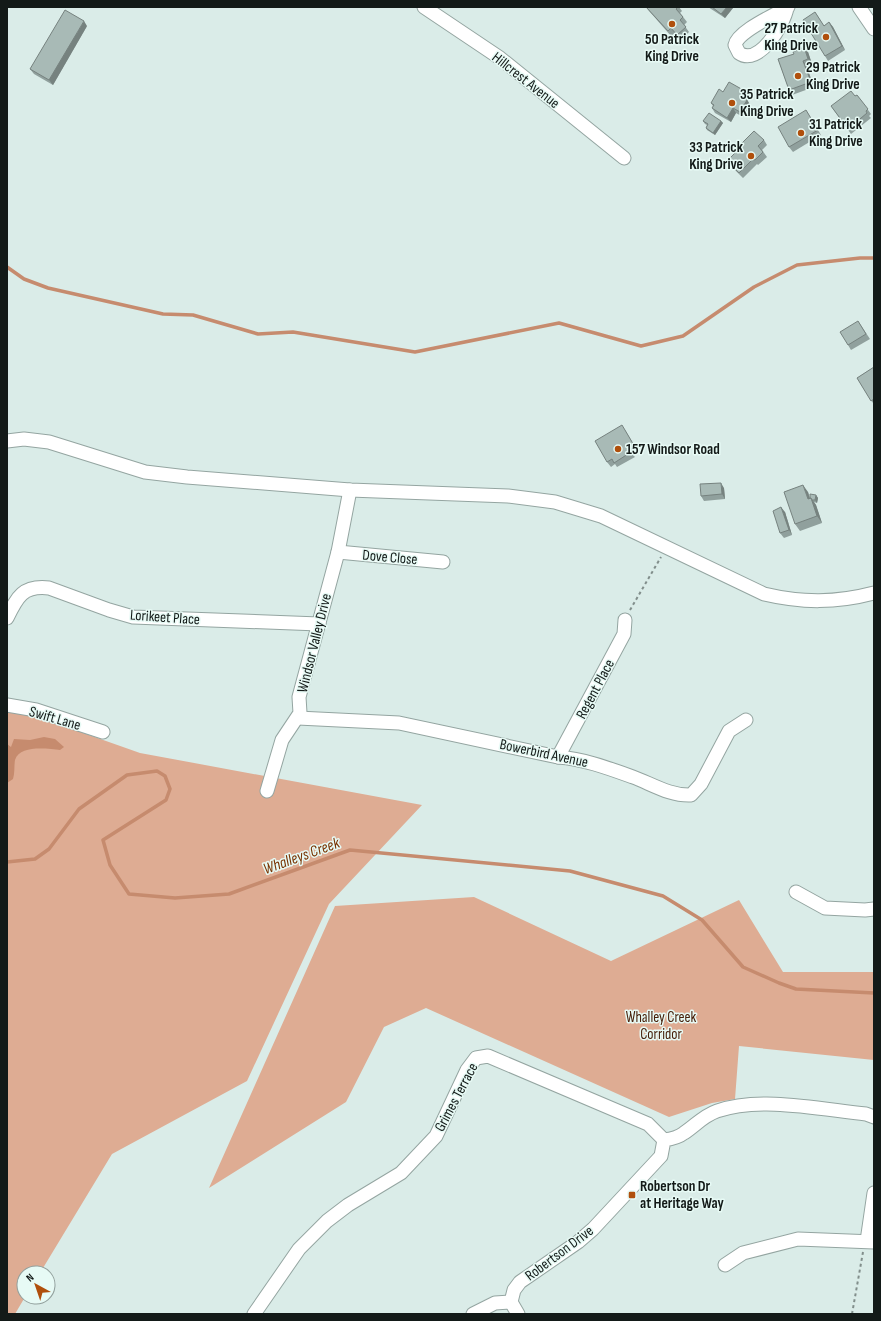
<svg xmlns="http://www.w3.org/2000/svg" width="881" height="1321" font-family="'Sofia Sans Condensed',sans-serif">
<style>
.green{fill:#deac93}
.water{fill:#c68b6e}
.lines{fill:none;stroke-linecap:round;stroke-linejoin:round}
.stream{stroke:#c68b6e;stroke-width:3.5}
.minor-casing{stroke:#94a5a1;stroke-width:15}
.path{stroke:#818e8b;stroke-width:2;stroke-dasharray:3 3;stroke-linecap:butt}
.minor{stroke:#fff;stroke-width:13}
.wall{fill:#90a09d}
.shaded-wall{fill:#76827f}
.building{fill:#a8bab6;stroke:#76827f}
.poi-dot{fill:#b04f0c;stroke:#e7faf5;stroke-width:1.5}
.labels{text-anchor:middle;stroke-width:3;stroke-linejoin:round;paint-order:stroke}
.poi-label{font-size:15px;font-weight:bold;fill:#131a18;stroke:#e7faf5;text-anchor:start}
.street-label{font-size:15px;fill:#131a18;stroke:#e7faf5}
.park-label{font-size:15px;fill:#47200a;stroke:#e7faf5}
.water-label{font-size:16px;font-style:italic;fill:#783200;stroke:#e7faf5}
</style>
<rect width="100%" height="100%" fill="#daece8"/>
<g class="green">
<path d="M7 706 140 753 422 805 329 904 247 1081 112 1154 40 1273H24L25 1297 15 1314H7Z"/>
<path d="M474 897 611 961 739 900 783 972H874V1060L739 1046 735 1099 712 1103 669 1117 426 1008 384 1027 346 1102 209 1188 335 906Z"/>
</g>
<path class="water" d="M44 737 55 739 64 747 60 750C49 749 20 744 15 760 14 765 15 773 13 779L7 783V744L11 747 14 739 30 740Z"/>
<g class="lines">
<g class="stream">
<path d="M7 267 24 279 48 288 163 314 193 315 258 334 293 332 415 352 559 323 641 346 683 336 754 287 797 265 860 258H874"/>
<path d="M7 862 35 859 49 849 79 809 127 775 157 771 165 776 170 789 166 800 103 840 110 865 129 894 175 898 229 894 350 850 570 871 663 896 702 920 743 967 779 983 796 989 874 993"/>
</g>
<g class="minor-casing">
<g id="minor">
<path d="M424 7 500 58 624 158"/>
<path d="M859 7 874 29"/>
<path d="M787 8C784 24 759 67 739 53L735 45C738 31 775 15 788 7"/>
<path d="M7 441 24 439 49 442 145 472 187 477 350 490 508 496 555 502 601 516 764 594C802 603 836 603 874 593"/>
<path d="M338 552 443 562"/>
<path d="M7 618C17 597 23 585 49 588L109 610 133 617 319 624"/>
<path d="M7 705 36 710 103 732"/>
<path d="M298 718 399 723 558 757C584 759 608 768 633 777 652 784 670 796 691 795L701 784 729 731 746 720"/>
<path d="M558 757 624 634 625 620"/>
<path d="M267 791 282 740 300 713 299 697 338 552 350 490"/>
<path d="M796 892 825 908 865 910 874 909"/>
<path d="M867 1241 874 1193"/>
<path d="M725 1265 743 1253 798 1239 874 1242"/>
<path d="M511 1302 514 1290 520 1282 578 1242 593 1229 661 1156 664 1140C671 1139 679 1137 684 1133 696 1125 703 1116 717 1111 761 1096 819 1109 866 1114L874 1117"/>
<path d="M511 1302 518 1314"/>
<path d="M254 1314 299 1249 327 1221 348 1205 401 1173 436 1136 467 1070 476 1058 488 1056 648 1124 664 1140"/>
<path d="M473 1314 495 1303 511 1302"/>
</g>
</g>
<g class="path">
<path d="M630 610 661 557"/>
<path d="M852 1314 863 1252"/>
</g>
<use href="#minor" class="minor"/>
</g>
<g class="wall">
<path d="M646 7H679L682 11 680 13 687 22 684 25 689 32 681 40 675 33 671 36 650 12Z"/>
<path d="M708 7H732L733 8 725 18Z"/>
<path d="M815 12 824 26 829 22 833 27 845 50 828 61 825 56Z"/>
<path d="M87 26 53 85 34 74 30 69Z"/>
<path d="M808 52 812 64 806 65 814 87 792 95 789 90 778 59Z"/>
<path d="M723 92 749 96 747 99 750 105 743 117 736 113 731 122 715 113 712 108 713 106 711 103Z"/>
<path d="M857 95 871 114 869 116 871 118 851 134 831 106 855 96Z"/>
<path d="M806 110 821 135 793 152 789 147Z"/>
<path d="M703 121H721L723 123 715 135 707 130 706 128 707 125 705 124Z"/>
<path d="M764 140 767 145 762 150 767 157 758 165 757 164 743 178 731 166 727 161 735 154 732 150 741 144Z"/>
<path d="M858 321 870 339 851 350 848 345Z"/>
<path d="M874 367V402L873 403 857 378Z"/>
<path d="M625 430 638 452 633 455 635 457 617 467 615 464 611 467 607 462Z"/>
<path d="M724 488 725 499 704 501 701 496Z"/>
<path d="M808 492 810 498 816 495 818 498 817 503 814 502 816 505 822 523 800 531 795 524Z"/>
<path d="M785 512 792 535 784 538 780 533Z"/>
</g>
<g class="shaded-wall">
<path d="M727 7H732L733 8 725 18 721 14Z"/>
<path d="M84 21 87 26 53 85 49 80Z"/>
<path d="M829 22 833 27 845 50 842 46Z"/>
<path d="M804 47 808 52 812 64 808 59Z"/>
<path d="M803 61 806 65 814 87 811 82Z"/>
<path d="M745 91 749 96 745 102 742 97Z"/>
<path d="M747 100 750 105 743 117 740 112Z"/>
<path d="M733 108 736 113 731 122 727 118Z"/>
<path d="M721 121 723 123 715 135 713 133Z"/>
<path d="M721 483 724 488 725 499 722 494Z"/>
<path d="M803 485 808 492 810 500 808 499Z"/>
<path d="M816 495 818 498 817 503 815 500Z"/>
<path d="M811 498 816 505 822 523 817 516Z"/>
<path d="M781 507 785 512 792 535 789 530Z"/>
</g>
<g class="building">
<path d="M646 7H678L676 9 683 17 680 20 686 27 677 35 671 28 668 31Z"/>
<path d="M712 7H727L721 14Z"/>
<path d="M65 10 84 21 49 80 30 69Z"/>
<path d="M815 12 824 26 829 22 842 46 825 56 803 20Z"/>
<path d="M804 47 808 59 803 61 811 82 789 90 778 59 794 54 793 52Z"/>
<path d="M729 82 745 91 742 97 747 100 740 112 733 108 727 118 712 108 714 105 711 103 719 89 723 92Z"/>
<path d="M851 91 855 96 857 95 868 109 866 111 867 113 848 129 831 106Z"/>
<path d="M806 110 818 130 789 147 778 127Z"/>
<path d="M709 113 721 121 713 133 706 128 708 124 703 121Z"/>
<path d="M754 131 764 140 758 146 763 152 755 160 753 159 739 173 727 161 735 153 732 150 739 143 741 144Z"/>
<path d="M858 321 866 334 848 345 840 332Z"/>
<path d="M874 367V399L871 401 857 378Z"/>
<path d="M622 425 635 447 630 450 631 452 614 463 612 459 607 462 595 441Z"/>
<path d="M721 483 722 494 701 496 700 484Z"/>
<path d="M803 485 808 499 811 498 817 516 795 524 784 492Z"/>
<path d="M810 494 816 495 815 500H812L811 498H810Z"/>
<path d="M781 507 789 530 780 533 773 511Z"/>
</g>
<g class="poi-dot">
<circle cx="672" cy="24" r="4"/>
<circle cx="826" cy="37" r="4"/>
<circle cx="798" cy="76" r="4"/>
<circle cx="732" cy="103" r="4"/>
<circle cx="801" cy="133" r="4"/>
<circle cx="751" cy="156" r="4"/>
<circle cx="618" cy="449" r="4"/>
<rect x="628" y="1191" width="8" height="8" rx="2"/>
</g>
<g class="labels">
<g class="poi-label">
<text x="818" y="33" text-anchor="end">27 Patrick<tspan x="818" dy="17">King Drive</tspan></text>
<text x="672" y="44" text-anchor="middle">50 Patrick<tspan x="672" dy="17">King Drive</tspan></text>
<text x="806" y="72">29 Patrick<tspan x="806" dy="17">King Drive</tspan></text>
<text x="740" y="99">35 Patrick<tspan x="740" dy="17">King Drive</tspan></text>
<text x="809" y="129">31 Patrick<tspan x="809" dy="17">King Drive</tspan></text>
<text x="743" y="152" text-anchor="end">33 Patrick<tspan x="743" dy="17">King Drive</tspan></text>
<text x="626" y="454">157 Windsor Road</text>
<text x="640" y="1191">Robertson Dr<tspan x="640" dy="17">at Heritage Way</tspan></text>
</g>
<g class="street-label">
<text transform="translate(526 80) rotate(38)" y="5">Hillcrest Avenue</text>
<text transform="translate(390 557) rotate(5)" y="5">Dove Close</text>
<text transform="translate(165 617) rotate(4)" y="5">Lorikeet Place</text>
<text transform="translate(314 643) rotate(-76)" y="5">Windsor Valley Drive</text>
<text transform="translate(595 689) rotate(-62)" y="5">Regent Place</text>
<text transform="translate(55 718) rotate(16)" y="5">Swift Lane</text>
<text transform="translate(544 753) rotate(12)" y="5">Bowerbird Avenue</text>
<text transform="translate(456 1097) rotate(-62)" y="5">Grimes Terrace</text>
<text transform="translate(559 1253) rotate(-37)" y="5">Robertson Drive</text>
</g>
<g class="park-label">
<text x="661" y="1022">Whalley Creek<tspan x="661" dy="17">Corridor</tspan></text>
</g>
<g class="water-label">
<text transform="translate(301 855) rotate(-20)" y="6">Whalleys Creek</text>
</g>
</g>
<rect width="881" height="1321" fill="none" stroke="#131a18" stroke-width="16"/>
<g transform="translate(36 1285) rotate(320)"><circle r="19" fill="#e7faf5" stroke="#92a09d"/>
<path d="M0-3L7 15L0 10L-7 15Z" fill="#b04f0c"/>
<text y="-6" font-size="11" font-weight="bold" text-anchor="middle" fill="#131a18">N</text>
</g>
</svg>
